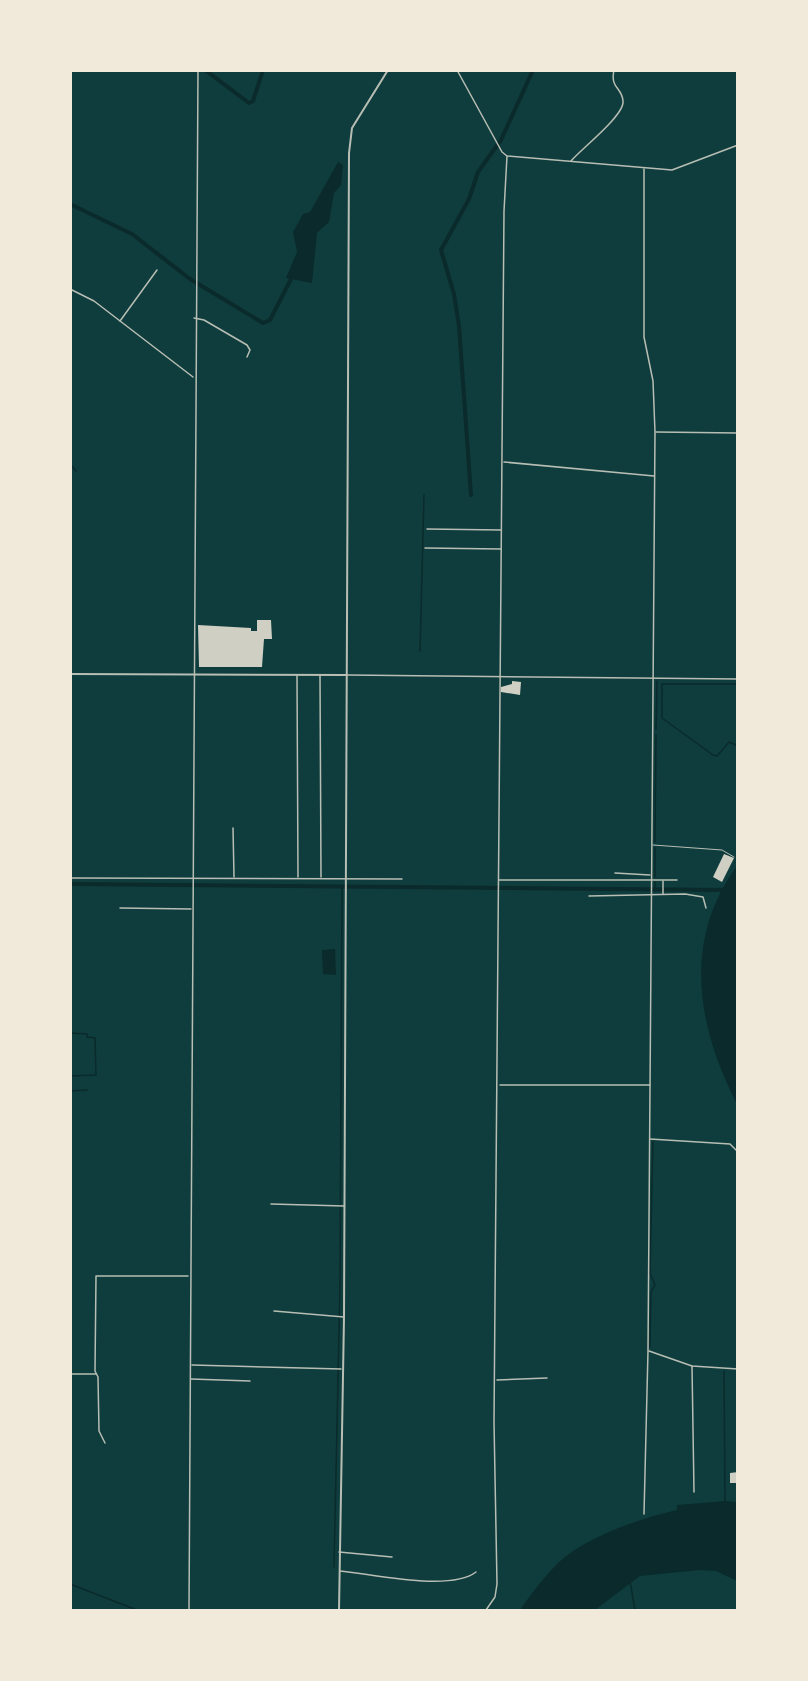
<svg xmlns="http://www.w3.org/2000/svg" width="808" height="1681" font-family="'Exo 2',sans-serif">
<style>
.water{fill:#0a2a2b}
.lines{fill:none;stroke-linecap:round;stroke-linejoin:round}
.stream{stroke:#0a2a2b;stroke-width:1.5}
.canal{stroke:#0a2a2b;stroke-width:4}
.building{fill:#cfcfc3}
.service{stroke:#b8beb3;stroke-width:1}
.minor{stroke:#b8beb3;stroke-width:1.5}
.tertiary{stroke:#b8beb3;stroke-width:2}
</style>
<rect width="100%" height="100%" fill="#0f3d3e"/>
<g class="water">
<path d="M338 162 343 165 341 185 334 193 329 222 317 233 312 283 286 278 297 252 293 232 303 214 310 212Z"/>
<path d="M737 866V1104C697 1027 682 940 737 866Z"/>
<path d="M335 949 336 975 323 974 322 950Z"/>
<path d="M726 1501 737 1502V1581L716 1571 700 1570 640 1576 595 1610H520C531 1594 544 1577 558 1563 585 1537 641 1518 677 1510V1505Z"/>
</g>
<g class="lines">
<g class="stream">
<path d="M70 464 76 471"/>
<path d="M420 651 424 495"/>
<path d="M738 684H662V718L713 755 717 756 729 742 736 745 738 740"/>
<path d="M656 729 657 681"/>
<path d="M655 842 656 735"/>
<path d="M655 877V848"/>
<path d="M655 889V882"/>
<path d="M70 1033 87 1034V1037L95 1038 96 1075 70 1076"/>
<path d="M70 1091 87 1090"/>
<path d="M650 1347 651 1292 655 1285 650 1273 653 1142"/>
<path d="M724 1371 725 1502"/>
<path d="M334 1567 340 1282 342 887"/>
<path d="M630 1581 635 1610"/>
<path d="M70 1584 137 1610"/>
</g>
<g class="canal">
<path d="M205 70 249 103 253 101 263 70"/>
<path d="M70 204 132 234 190 279 263 323 270 320 291 279"/>
<path d="M471 495 459 326 454 294 441 250 469 199 478 172 501 140 533 70"/>
<path d="M70 884 727 890"/>
</g>
</g>
<g class="building">
<path d="M257 620H271L272 639H264L262 667H199L198 625 251 628V631H257Z"/>
<path d="M512 681 521 682 520 695 501 692V687L512 684Z"/>
<path d="M724 854 734 858 722 882 713 877Z"/>
<path d="M738 1472V1483H730V1473Z"/>
</g>
<g class="lines">
<path class="service" d="M653 845 722 850 734 857"/>
<g class="minor">
<path d="M457 70 502 152 507 156 672 170 738 145"/>
<path d="M571 161C581 149 625 115 623 101 622 87 610 89 614 70"/>
<path d="M644 169V337L653 381 655 432 648 1351 644 1514"/>
<path d="M70 289 94 301 193 377"/>
<path d="M194 318 204 320 247 345 250 350 247 357"/>
<path d="M120 321 157 270"/>
<path d="M656 432 738 433"/>
<path d="M504 462 654 476"/>
<path d="M427 529 501 530"/>
<path d="M425 548 501 549"/>
<path d="M297 675 298 877"/>
<path d="M320 675 321 877"/>
<path d="M348 675 738 679"/>
<path d="M233 828 234 877"/>
<path d="M615 873 650 875"/>
<path d="M70 878 402 879"/>
<path d="M499 880H677"/>
<path d="M663 881V894"/>
<path d="M589 896 685 894 703 897 706 908"/>
<path d="M120 908 191 909"/>
<path d="M500 1085H650"/>
<path d="M650 1139 730 1144 738 1152"/>
<path d="M271 1204 344 1206"/>
<path d="M274 1311 344 1317"/>
<path d="M649 1351 692 1366 738 1369"/>
<path d="M192 1365 341 1369"/>
<path d="M692 1366 694 1492"/>
<path d="M70 1374H96"/>
<path d="M191 1379 250 1381"/>
<path d="M497 1380 547 1378"/>
<path d="M105 1443 99 1431 98 1377 95 1371 96 1276H188"/>
<path d="M339 1552 392 1557"/>
<path d="M340 1571C373 1574 450 1592 476 1572"/>
<path d="M189 1610 198 70"/>
<path d="M486 1610 495 1597 497 1584 494 1422 504 211 507 156"/>
</g>
<g class="tertiary">
<path d="M70 674 347 675"/>
<path d="M339 1610 344 1317 349 153 352 128 388 70"/>
</g>
</g>
<rect width="808" height="1681" fill="none" stroke="#f1e9da" stroke-width="144"/>
</svg>
